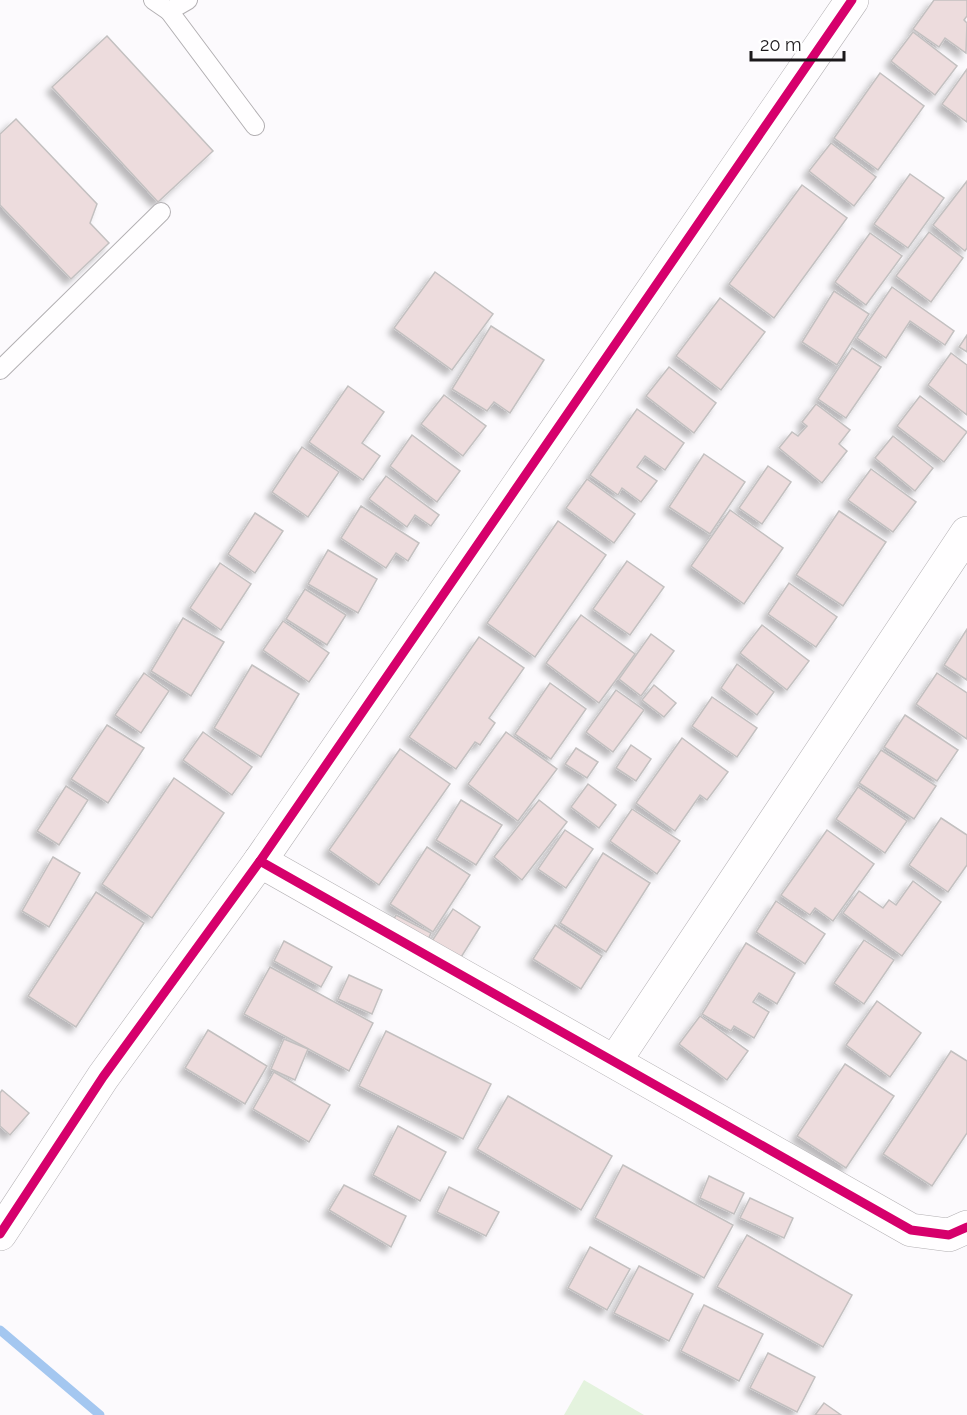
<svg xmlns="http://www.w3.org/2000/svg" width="967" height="1415" font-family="Raleway,sans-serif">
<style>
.green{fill:#e4f3de}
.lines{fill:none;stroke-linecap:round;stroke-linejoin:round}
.stream{stroke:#a4c7f0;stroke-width:9}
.building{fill:#eddcdd;stroke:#c3c0c0;stroke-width:1.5;filter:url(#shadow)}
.service-casing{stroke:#b3b0b3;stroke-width:20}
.minor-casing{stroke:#b3b0b3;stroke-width:34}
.service{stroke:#fffeff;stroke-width:18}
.minor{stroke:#fffeff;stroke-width:33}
.cycleway-casing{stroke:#fff;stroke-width:13}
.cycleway{stroke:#d6006c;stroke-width:9}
</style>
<defs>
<filter id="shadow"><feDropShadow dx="-5.5" dy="5.5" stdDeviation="3" flood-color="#0004"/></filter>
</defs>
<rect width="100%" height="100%" fill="#fcfafd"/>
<path class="green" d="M584 1380 644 1415H564Z"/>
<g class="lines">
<path class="stream" d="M0 1330 100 1415"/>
</g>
<g class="building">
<path d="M934 0H967V16L964 20 967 23 966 53 945 38 939 47 913 29Z"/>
<path d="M913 32 957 66 935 95 891 61Z"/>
<path d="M107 36 213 151 158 202 52 87Z"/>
<path d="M967 69V122L942 104Z"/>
<path d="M880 73 924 106 878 170 834 138Z"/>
<path d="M16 119 97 204 90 223 109 243 71 279 0 205V134Z"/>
<path d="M831 143 876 177 854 206 809 171Z"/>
<path d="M910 174 944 198 908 248 874 224Z"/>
<path d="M967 181V248L965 251 933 225Z"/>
<path d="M802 185 847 218 774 318 729 284Z"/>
<path d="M929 232 963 258 931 302 896 276Z"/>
<path d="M870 233 902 256 866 305 835 282Z"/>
<path d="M435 272 493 314 452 370 394 328Z"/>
<path d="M892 287 954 331 945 345 910 321 886 358 857 338Z"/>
<path d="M834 291 869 314 837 365 802 342Z"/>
<path d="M720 298 765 332 721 390 676 356Z"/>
<path d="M491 326 544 360 510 413 494 402 487 411 452 389Z"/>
<path d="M967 335V352L959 347Z"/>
<path d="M852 348 881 367 846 418 818 399Z"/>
<path d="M951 353 967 365V415L928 385Z"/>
<path d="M669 367 716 403 694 433 646 396Z"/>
<path d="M348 386 384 412 362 443 380 456 363 480 309 442Z"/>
<path d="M444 395 486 426 463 456 421 424Z"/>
<path d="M920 396 967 432 944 462 897 426Z"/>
<path d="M816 404 850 430 839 444 847 451 822 483 779 448 792 432 798 436 807 426 802 422Z"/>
<path d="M637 409 684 443 665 470 645 456 637 467 657 481 641 502 622 488 618 495 590 475Z"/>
<path d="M412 435 460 471 437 502 390 466Z"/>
<path d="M893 436 933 468 915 491 875 458Z"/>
<path d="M302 447 339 472 308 517 272 492Z"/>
<path d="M704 454 745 482 710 534 669 507Z"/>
<path d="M768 466 791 482 762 524 739 508Z"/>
<path d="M871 469 916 502 893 532 848 500Z"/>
<path d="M386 476 439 515 431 526 415 515 407 527 369 499Z"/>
<path d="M587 479 635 514 614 543 566 508Z"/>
<path d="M361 506 419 543 408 561 396 553 386 568 341 538Z"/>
<path d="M730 510 783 548 744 604 691 566Z"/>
<path d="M839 511 886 542 843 606 796 575Z"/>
<path d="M255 513 283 531 255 573 228 554Z"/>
<path d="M558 521 606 555 535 657 487 623Z"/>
<path d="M328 550 377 579 358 613 308 584Z"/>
<path d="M627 561 664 587 630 635 593 609Z"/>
<path d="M220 563 251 584 221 630 190 608Z"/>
<path d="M789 583 837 617 816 647 768 614Z"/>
<path d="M305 589 346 615 327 645 286 619Z"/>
<path d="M581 615 635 654 599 703 546 663Z"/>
<path d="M183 618 224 642 191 696 151 671Z"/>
<path d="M283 621 329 653 309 682 263 650Z"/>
<path d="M762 625 809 661 787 690 740 653Z"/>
<path d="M967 629V680L944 665Z"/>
<path d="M651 634 674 651 641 696 619 679Z"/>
<path d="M479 637 524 668 489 718 495 723 480 745 475 742 456 769 409 737Z"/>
<path d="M737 664 774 692 757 715 721 688Z"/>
<path d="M252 665 299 694 261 757 214 728Z"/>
<path d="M144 673 169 691 141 733 115 715Z"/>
<path d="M937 673 967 693V739L916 704Z"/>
<path d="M550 683 586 709 551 759 515 734Z"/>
<path d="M654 685 676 703 664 717 642 700Z"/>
<path d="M616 690 644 710 613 752 586 732Z"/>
<path d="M712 697 757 728 737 757 692 726Z"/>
<path d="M905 715 958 750 937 781 884 747Z"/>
<path d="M107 725 144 748 108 803 71 779Z"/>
<path d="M203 732 252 767 232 795 183 760Z"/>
<path d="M506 732 557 769 518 821 468 784Z"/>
<path d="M682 738 728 772 707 800 700 795 675 831 636 803Z"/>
<path d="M631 745 651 759 636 781 616 768Z"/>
<path d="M576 748 598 762 587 778 565 764Z"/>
<path d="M400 749 450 784 379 885 329 850Z"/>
<path d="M881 750 936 786 914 819 859 783Z"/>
<path d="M174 778 224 813 152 918 102 884Z"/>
<path d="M588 784 616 805 599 828 571 807Z"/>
<path d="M66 786 88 800 59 845 37 831Z"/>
<path d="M858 787 907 821 885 853 836 819Z"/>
<path d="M461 800 502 825 476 865 436 840Z"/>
<path d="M539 800 567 822 522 880 494 857Z"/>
<path d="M632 809 680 841 657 874 610 841Z"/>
<path d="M941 818 967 835V865L948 892 909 865Z"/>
<path d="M565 830 593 849 566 888 538 869Z"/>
<path d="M827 830 874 864 833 921 815 908 810 915 781 895Z"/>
<path d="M427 847 470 875 433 932 390 904Z"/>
<path d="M603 853 650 883 606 952 560 923Z"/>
<path d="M53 857 80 873 49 927 22 911Z"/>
<path d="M913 881 941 902 902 956 843 913 859 891 883 908 889 900 896 905Z"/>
<path d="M96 892 144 923 76 1027 28 996Z"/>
<path d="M776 901 825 934 805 964 756 932Z"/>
<path d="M453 909 480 927 458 962 430 944Z"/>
<path d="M396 915 431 933 424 948 388 931Z"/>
<path d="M555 925 602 956 581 989 533 959Z"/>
<path d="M864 940 894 960 864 1004 834 983Z"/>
<path d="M284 941 332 967 321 987 274 961Z"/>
<path d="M746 943 795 973 777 1004 759 993 753 1002 769 1012 754 1038 734 1026 731 1031 702 1014Z"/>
<path d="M270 967 373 1023 349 1071 244 1014Z"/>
<path d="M349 975 382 990 372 1014 338 999Z"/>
<path d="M877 1001 921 1033 890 1077 846 1045Z"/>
<path d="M700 1016 748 1051 727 1080 679 1044Z"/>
<path d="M208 1030 267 1066 245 1104 185 1068Z"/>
<path d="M386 1031 491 1084 463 1139 359 1086Z"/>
<path d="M284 1039 308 1049 295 1080 271 1069Z"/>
<path d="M951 1051 967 1061V1133L932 1186 883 1154Z"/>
<path d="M845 1064 894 1096 846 1168 797 1136Z"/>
<path d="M274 1072 330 1105 309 1142 253 1109Z"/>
<path d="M2 1090 29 1113 10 1135 0 1126V1093Z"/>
<path d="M508 1096 612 1156 581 1210 477 1149Z"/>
<path d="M398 1126 446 1152 420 1201 373 1175Z"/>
<path d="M623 1165 733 1225 704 1278 595 1218Z"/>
<path d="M709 1176 744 1193 734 1214 700 1198Z"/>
<path d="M344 1185 406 1216 391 1247 329 1210Z"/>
<path d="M449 1187 499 1212 486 1236 437 1212Z"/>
<path d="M750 1198 793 1218 784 1238 740 1218Z"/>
<path d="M747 1235 852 1295 823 1347 717 1287Z"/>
<path d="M590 1247 630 1269 607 1310 568 1288Z"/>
<path d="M639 1266 693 1294 669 1341 614 1313Z"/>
<path d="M704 1305 763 1334 739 1381 681 1351Z"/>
<path d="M768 1353 815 1377 797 1412 750 1388Z"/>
<path d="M824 1403 841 1415H815Z"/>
</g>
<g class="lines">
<g class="service-casing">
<g id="service">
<path d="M153 0 169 11 188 0"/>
<path d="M169 11 255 126"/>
<path d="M0 370 161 212"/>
</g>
</g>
<g class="minor-casing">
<g id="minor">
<path d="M260 861 911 1230 949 1235 967 1227"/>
<path d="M615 1061 967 533"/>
<path d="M0 1234 103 1077 260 861 852 0"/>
</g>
</g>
<use href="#service" class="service"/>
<use href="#minor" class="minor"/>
<g class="cycleway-casing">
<g id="cycleway">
<path d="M260 861 911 1230 949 1235 967 1227"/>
<path d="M0 1234 103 1077 260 861 852 0"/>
</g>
</g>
<use href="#cycleway" class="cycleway"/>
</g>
<path d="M751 51v9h93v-9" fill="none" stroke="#1b181b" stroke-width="3"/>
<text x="760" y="51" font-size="18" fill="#1b181b" stroke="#ffffff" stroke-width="4.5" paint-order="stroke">20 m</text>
</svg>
